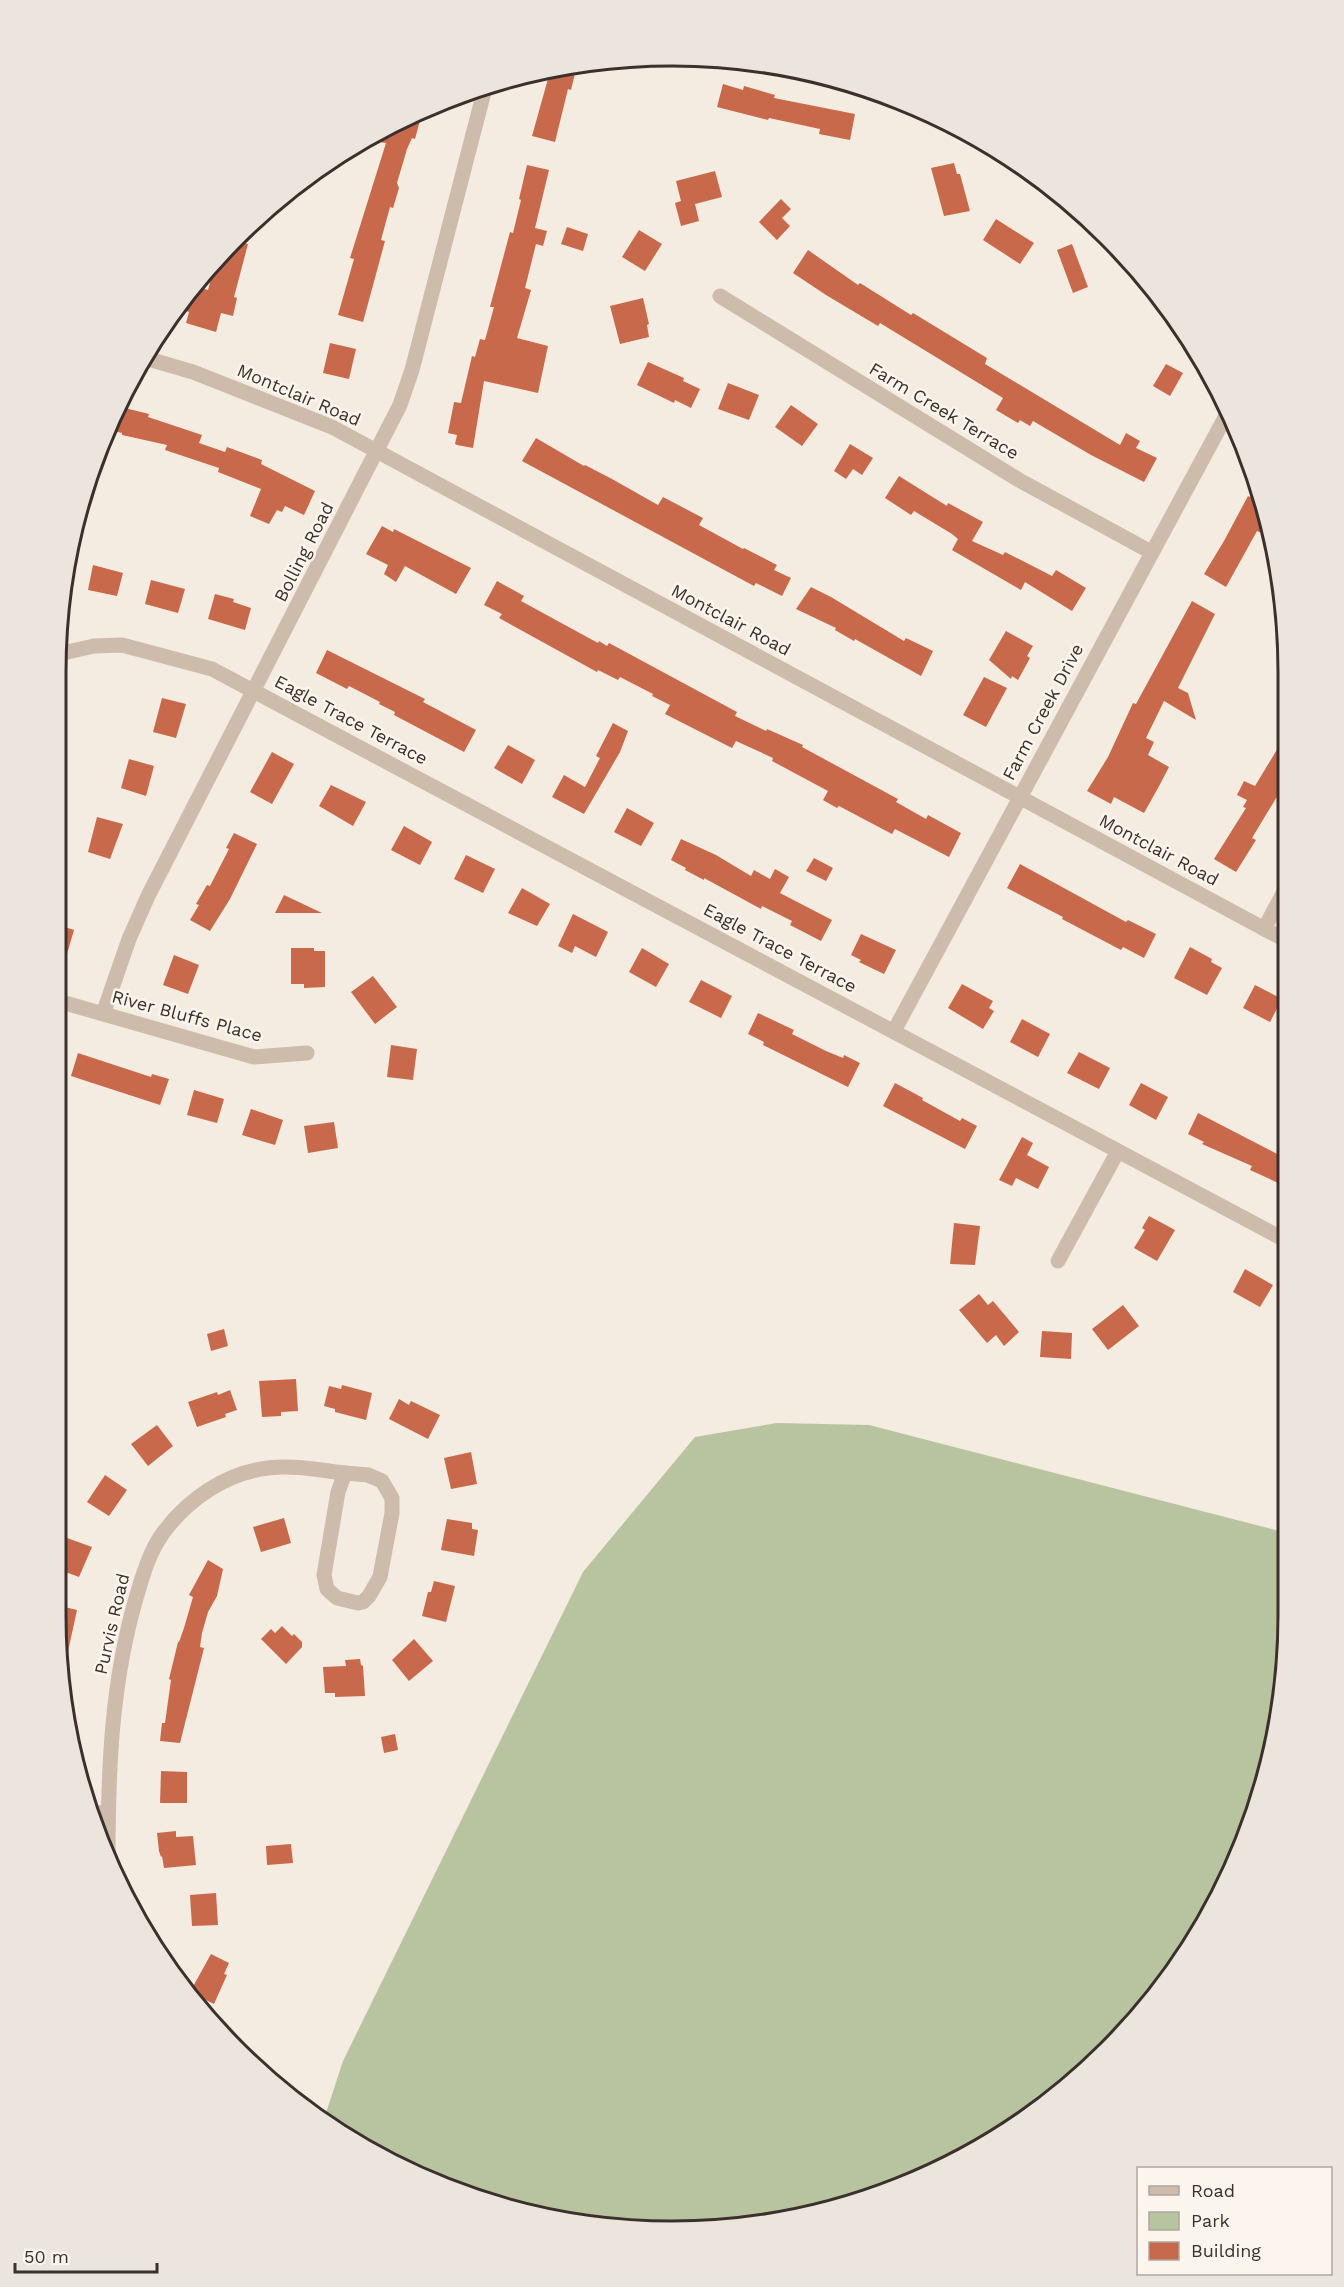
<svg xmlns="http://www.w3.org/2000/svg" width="1344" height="2287" font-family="'Work Sans',sans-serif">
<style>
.green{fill:#b8c4a0}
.building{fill:#c8694b}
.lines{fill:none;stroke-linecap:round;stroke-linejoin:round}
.minor{stroke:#cdbbac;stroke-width:15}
.labels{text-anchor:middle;stroke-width:5;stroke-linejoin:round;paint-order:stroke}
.street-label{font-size:18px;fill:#3b302b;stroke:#fbf5ee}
.rim{fill:none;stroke:#3b302b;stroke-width:3}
</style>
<rect width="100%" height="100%" fill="#f4ebe1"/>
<path class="green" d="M777 1423 869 1425 1287 1533V1656L1256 1813 1185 1957 1078 2079 981 2149 908 2185 793 2220 712 2230 592 2226 512 2210 400 2168 323 2122 343 2061 583 1572 695 1437Z"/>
<g class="building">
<path d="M577 65 571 90 568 89 555 142 532 136 551 68Z"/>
<path d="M723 84 743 90 744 86 775 95 774 98 855 114 850 140 819 134 820 129 769 118 768 120 717 107Z"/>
<path d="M423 109 415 139 412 138 407 149 397 183 399 188 393 208 390 207 381 240 385 241 363 322 338 315 354 259 350 258 386 143 379 142 382 131Z"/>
<path d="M954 163 957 174H960L970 211 944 216 931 168Z"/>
<path d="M527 165 549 170 535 228 547 231 543 246 536 244 525 288 531 290 517 338 548 346 538 393 484 381 473 448 457 445 455 444 457 435 448 433 454 402 461 403 472 356 475 357 480 339 485 340 494 307H490L510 232 513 233 521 200 519 199Z"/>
<path d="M715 171 722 197 695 204 699 221 681 226 675 203 681 201 676 181Z"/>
<path d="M781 199 791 209 782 218 790 226 777 240 759 222Z"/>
<path d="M996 219 1034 243 1020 264 983 240Z"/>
<path d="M567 227 588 234 583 251 561 244Z"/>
<path d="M639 230 662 244 645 271 622 257Z"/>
<path d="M233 240 248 244 234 297 237 298 233 316 221 313 216 332 186 323 189 312 186 311 193 288 195 286 208 290 216 260Z"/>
<path d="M1072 244 1088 287 1073 293 1057 250Z"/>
<path d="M808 250 858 285 860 283 911 315 913 313 987 358 985 364 1120 445 1126 433 1140 441 1136 448 1157 458 1144 482 1091 455 1033 421 1030 426 1020 420 1018 423 996 410 1003 398 880 323 878 326 826 295 793 273Z"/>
<path d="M643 298 649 324 647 325 649 337 620 344 610 306Z"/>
<path d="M330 343 356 349 349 379 323 373Z"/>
<path d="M648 362 684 378 683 381 700 389 691 408 675 400 674 403 637 385Z"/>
<path d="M1166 364 1183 373 1170 396 1153 386Z"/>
<path d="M728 383 759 395 749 420 718 409Z"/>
<path d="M791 405 818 424 802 446 775 427Z"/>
<path d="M121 407 149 414 148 417 202 435 199 443 225 452 227 447 262 460 261 464 315 491 304 515 285 506 282 512 277 510 269 524 250 516 261 489 218 472 219 468 165 450 167 445 122 435V433L110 430Z"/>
<path d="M536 438 584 466 585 465 612 479 658 505 663 497 703 518 699 525 743 549 744 548 777 565 774 570 791 578 782 596 756 583 754 586 522 461Z"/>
<path d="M850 444 873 458 862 475 853 469 846 479 834 471Z"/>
<path d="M899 476 947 506 948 503 983 522 972 541 1003 555 1005 552 1052 576 1056 570 1086 588 1072 611 1025 582 1021 590 952 550 958 539 952 534 914 511 911 515 885 498Z"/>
<path d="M1258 483 1268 536 1257 531 1226 587 1204 574 1224 541 1248 496 1250 497Z"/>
<path d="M382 526 393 532 394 529 471 568 456 594 405 566 396 582 384 574 388 565 366 554Z"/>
<path d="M93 565 123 573 117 596 88 590Z"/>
<path d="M151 580 185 589 178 613 145 604Z"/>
<path d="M497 581 524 596 521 601 598 643 599 641 607 646 609 643 737 712 735 716 766 731 767 729 803 745 802 747 898 799 896 802 926 819 928 815 961 833 949 857 895 829 892 834 839 806 837 808 823 800 828 791 772 761 773 758 736 741 732 748 665 714 670 705 652 696 653 694 620 677 618 680 598 670 597 672 499 618 502 614 484 605Z"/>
<path d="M811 587 831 597 904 641 906 638 933 651 921 676 855 639 854 641 835 630 836 628 796 609Z"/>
<path d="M215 594 234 599 233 602 251 608 245 630 208 619Z"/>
<path d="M1192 601 1215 614 1178 688 1188 693 1196 720 1164 701 1146 738 1154 742 1148 755 1169 767 1158 788 1144 813 1114 797 1111 804 1087 791 1108 757 1133 703 1136 704Z"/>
<path d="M1006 631 1033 646 1027 656 1030 658 1018 680 1012 676 1011 679 989 660Z"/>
<path d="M327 650 425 699 423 702 476 730 464 752 394 715 395 712 379 704 380 702 349 686 347 689 316 673Z"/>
<path d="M984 677 1007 688 986 727 963 715Z"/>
<path d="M162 698 186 704 176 738 153 732Z"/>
<path d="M613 723 628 731 620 752 584 814 552 797 564 775 585 787 600 758 596 756Z"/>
<path d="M1287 733V780L1252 838 1256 840 1236 872 1214 859 1246 808 1243 807 1247 800 1237 795 1244 781 1255 786Z"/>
<path d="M508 745 535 760 522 784 494 768Z"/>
<path d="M272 752 294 764 272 804 250 792Z"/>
<path d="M129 759 154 766 146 796 121 788Z"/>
<path d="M331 785 366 802 353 826 319 806Z"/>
<path d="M627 808 654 823 641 846 614 832Z"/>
<path d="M97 817 123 824 110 859 88 852Z"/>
<path d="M404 826 432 842 420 865 391 850Z"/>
<path d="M234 833 257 844 230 899 210 931 190 920 199 905 196 904 207 885 210 886 229 849 226 848Z"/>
<path d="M681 839 716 855 751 876 754 870 770 879 775 869 789 877 780 893 832 920 821 941 790 925 792 921 762 906 761 909 704 878V880L685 870 686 868 671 860Z"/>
<path d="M466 855 495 869 483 893 454 879Z"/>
<path d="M814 858 833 868 826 881 806 871Z"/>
<path d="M1020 864 1126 922 1128 920 1156 934 1144 958 1123 947 1121 950 1062 919 1063 917 1007 888Z"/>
<path d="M522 888 550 904 537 926 508 913Z"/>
<path d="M284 895 322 913H275Z"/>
<path d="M573 914 608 932 596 957 575 946 572 953 558 946Z"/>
<path d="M58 925 74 930 62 971 58 970Z"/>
<path d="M861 934 896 950 884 974 859 962 861 960 851 955Z"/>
<path d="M1190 947 1212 959 1211 962 1222 968 1207 995 1174 978Z"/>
<path d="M291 948H314V951H325V987L304 988V984H291Z"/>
<path d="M642 948 669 964 656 987 629 972Z"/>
<path d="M174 955 199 965 188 994 163 985Z"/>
<path d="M373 976 397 1007 375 1024 351 992Z"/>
<path d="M701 980 732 996 721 1018 689 1002Z"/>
<path d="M962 984 993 1001 989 1008 994 1011 983 1029 948 1008Z"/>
<path d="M1255 985 1282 999 1270 1022 1243 1008Z"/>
<path d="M758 1013 794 1030 792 1034 826 1051 843 1058 844 1055 860 1063 848 1087 763 1045 764 1042 748 1034Z"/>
<path d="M1022 1019 1050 1034 1038 1057 1010 1042Z"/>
<path d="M391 1045 417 1049 413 1080 387 1077Z"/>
<path d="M1079 1052 1110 1068 1099 1089 1067 1073Z"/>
<path d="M78 1053 151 1077 152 1074 169 1079 160 1105 71 1076Z"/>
<path d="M895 1083 923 1098 922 1100 960 1121 962 1118 977 1126 965 1149 883 1106Z"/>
<path d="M1141 1083 1168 1097 1156 1120 1129 1105Z"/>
<path d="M194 1090 224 1099 217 1123 187 1115Z"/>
<path d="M251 1109 283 1120 275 1145 242 1135Z"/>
<path d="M1198 1113 1287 1159V1187L1250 1170 1252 1166 1202 1144 1204 1142 1188 1134Z"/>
<path d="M334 1122 338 1148 308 1153 304 1126Z"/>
<path d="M1022 1137 1033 1143 1027 1155 1049 1167 1038 1189 1016 1178 1012 1186 999 1180Z"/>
<path d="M1149 1216 1175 1230 1157 1261 1134 1248 1145 1230 1142 1228Z"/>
<path d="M954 1223 980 1226 975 1265 950 1264Z"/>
<path d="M1245 1269 1273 1285 1260 1307 1233 1292Z"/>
<path d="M979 1294 988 1305 993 1301 1019 1332 1004 1346 996 1335 987 1343 959 1310Z"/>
<path d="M1123 1305 1139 1326 1108 1350 1092 1329Z"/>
<path d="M224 1329 228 1346 211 1351 207 1334Z"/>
<path d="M1042 1331 1072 1333 1071 1359 1040 1357Z"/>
<path d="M296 1379 298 1411 281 1412V1416L262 1417 259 1381Z"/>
<path d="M342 1385 372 1393 366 1420 335 1412V1409L324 1406 329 1386 341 1389Z"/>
<path d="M230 1390 237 1410 225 1414 226 1417 197 1427 188 1402 217 1392 218 1395Z"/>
<path d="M399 1399 409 1405 411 1401 440 1415 428 1439 389 1419Z"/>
<path d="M157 1425 173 1446 148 1466 131 1444Z"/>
<path d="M471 1452 477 1484 451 1489 444 1458Z"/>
<path d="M105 1475 127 1490 109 1516 87 1502Z"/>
<path d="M284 1518 291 1543 261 1552 253 1527Z"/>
<path d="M447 1519 472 1523V1529L478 1530 474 1556 441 1550Z"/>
<path d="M67 1538 92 1547 79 1577 60 1570V1543L64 1545Z"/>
<path d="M208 1560 223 1569 217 1596 208 1612 202 1633 200 1647 204 1648 180 1743 160 1741 162 1723H165L171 1680 169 1679 178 1642H179L184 1628 193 1597 189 1595Z"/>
<path d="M434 1581 455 1586 446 1622 422 1616 428 1592H431Z"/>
<path d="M60 1606 77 1610 67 1656 61 1655Z"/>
<path d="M282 1626 292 1636 294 1634 302 1642V1647L286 1664 261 1639 271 1629 275 1633Z"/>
<path d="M414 1639 433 1661 409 1681 392 1660Z"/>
<path d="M360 1659 361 1665 363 1666 365 1696 335 1697V1693H325L323 1667 346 1666 345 1660Z"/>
<path d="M395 1734 398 1750 384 1753 381 1737Z"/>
<path d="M161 1771 187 1772V1803H160Z"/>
<path d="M176 1831V1837L193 1836 196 1865 164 1868 162 1856 161 1857 159 1851 157 1833Z"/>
<path d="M291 1844 293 1863 267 1865 266 1846Z"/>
<path d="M216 1893 218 1925 192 1926 190 1895Z"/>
<path d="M211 1954 229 1963 224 1974 227 1975 214 2004 190 1992Z"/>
</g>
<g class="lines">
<g class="minor">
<path d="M720 296 1019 480 1151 552"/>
<path d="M145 358 193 372 332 427 1287 941"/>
<path d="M63 653 94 646 122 645 212 669 1287 1241"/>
<path d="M1264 929 1287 886"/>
<path d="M58 1001 254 1057 307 1053"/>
<path d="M103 1014 129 939 148 896 400 405 412 370 485 88"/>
<path d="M894 1031 1228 412"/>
<path d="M1058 1261 1118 1151"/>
<path d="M345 1473 368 1475 382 1481 392 1498V1513L380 1577 369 1596 363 1602 358 1603 337 1598 327 1589 324 1575 338 1492Z"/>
<path d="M89 1814 108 1812"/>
<path d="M108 1860C108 1771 111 1682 137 1595 143 1574 150 1551 163 1533 188 1499 226 1473 268 1468 294 1465 319 1470 345 1473"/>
</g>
</g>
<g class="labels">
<g class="street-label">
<text transform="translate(299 395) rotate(23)" y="6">Montclair Road</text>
<text transform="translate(944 411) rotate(31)" y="6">Farm Creek Terrace</text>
<text transform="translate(304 552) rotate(-63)" y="6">Bolling Road</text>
<text transform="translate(731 620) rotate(28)" y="6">Montclair Road</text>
<text transform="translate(1043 712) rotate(-62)" y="6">Farm Creek Drive</text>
<text transform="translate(351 720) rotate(28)" y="6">Eagle Trace Terrace</text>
<text transform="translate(1159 850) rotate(28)" y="6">Montclair Road</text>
<text transform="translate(780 948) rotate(28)" y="6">Eagle Trace Terrace</text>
<text transform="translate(187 1016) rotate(15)" y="6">River Bluffs Place</text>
<text transform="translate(112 1624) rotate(-77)" y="6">Purvis Road</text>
</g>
</g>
<path d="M0 0H1344V2287H0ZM672 66H672A606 606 0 0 1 1278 672V1615A606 606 0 0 1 672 2221H672A606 606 0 0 1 66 1615V672A606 606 0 0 1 672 66Z" fill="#ece5de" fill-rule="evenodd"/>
<path class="rim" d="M672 66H672A606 606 0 0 1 1278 672V1615A606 606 0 0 1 672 2221H672A606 606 0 0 1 66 1615V672A606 606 0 0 1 672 66Z"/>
<rect x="1137" y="2167" width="195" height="108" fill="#fbf5ee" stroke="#aea6a0" stroke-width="1.5"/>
<rect x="1149" y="2186" width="30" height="9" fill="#cdbbac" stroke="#aea6a0" stroke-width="1.5"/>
<text x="1191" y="2197" font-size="18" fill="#3b302b">Road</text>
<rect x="1149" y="2212" width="30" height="18" fill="#b8c4a0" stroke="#aea6a0" stroke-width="1.5"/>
<text x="1191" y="2227" font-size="18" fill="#3b302b">Park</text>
<rect x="1149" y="2242" width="30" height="18" fill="#c8694b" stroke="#aea6a0" stroke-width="1.5"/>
<text x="1191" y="2257" font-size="18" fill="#3b302b">Building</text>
<path d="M15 2263v9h142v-9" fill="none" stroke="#3b302b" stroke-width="3"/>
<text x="24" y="2263" font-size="18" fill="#3b302b" stroke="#fbf5ee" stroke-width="4.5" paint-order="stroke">50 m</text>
</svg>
